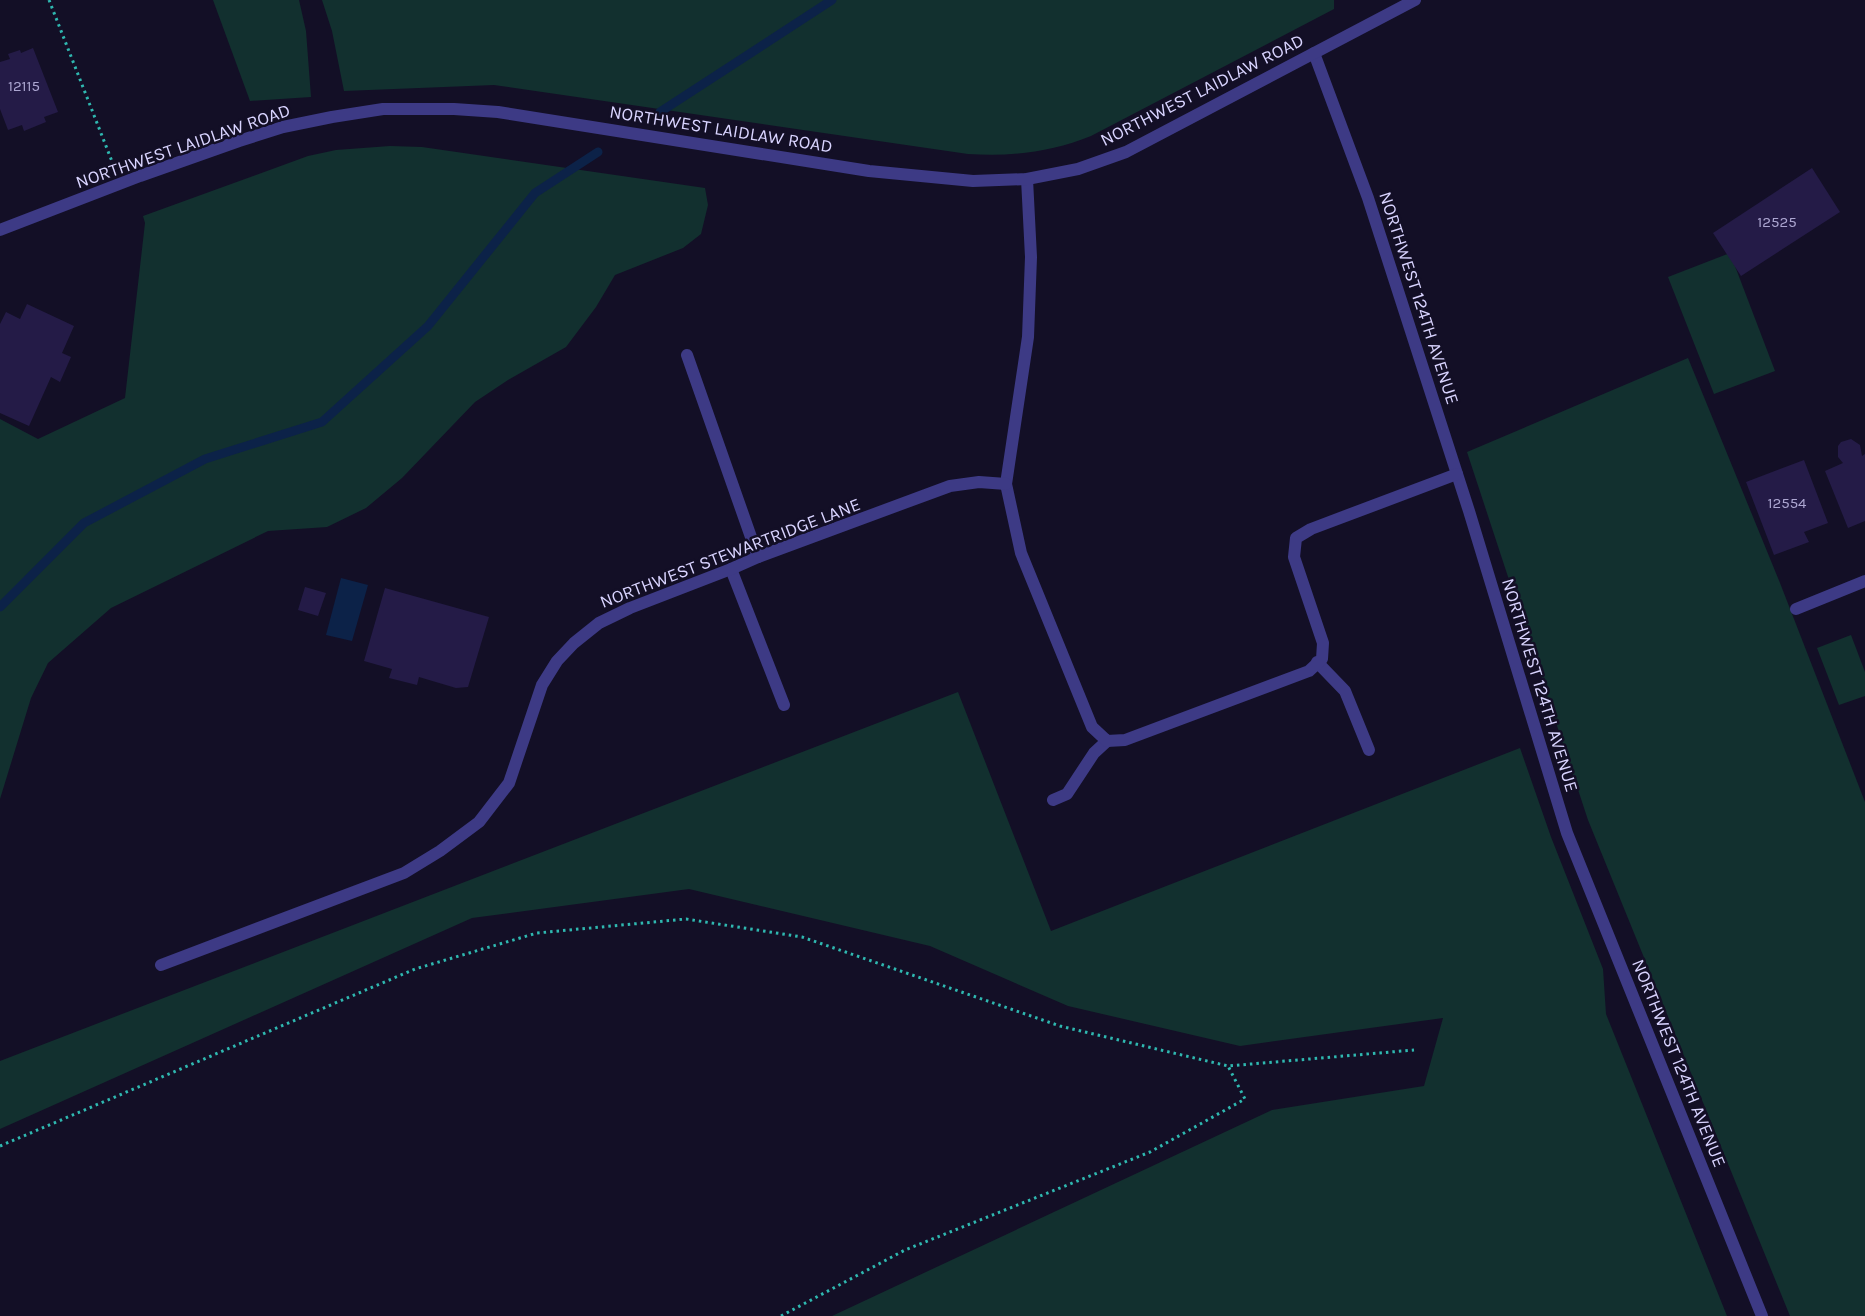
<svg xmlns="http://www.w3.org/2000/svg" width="1865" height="1316" font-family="Karla,sans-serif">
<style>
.green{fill:#12302f}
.water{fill:#0c2248}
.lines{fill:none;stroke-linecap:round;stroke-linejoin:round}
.stream{stroke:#0c2248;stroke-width:9}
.building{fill:#241b47}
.path{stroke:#2fb8b0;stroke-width:3;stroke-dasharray:2.5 4;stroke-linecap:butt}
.service{stroke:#3d3a85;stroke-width:12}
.minor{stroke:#3d3a85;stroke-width:12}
.tertiary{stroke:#3d3a85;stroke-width:12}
.labels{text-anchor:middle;stroke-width:5;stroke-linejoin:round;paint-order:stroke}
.number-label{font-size:15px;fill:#aca6d1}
.street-label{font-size:18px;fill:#d9d4ff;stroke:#130f26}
</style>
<rect width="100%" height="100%" fill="#130f26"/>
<g class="green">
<path d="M213 0H299L306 31 311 97 250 101Z"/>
<path d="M322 0H1334V9L1091 136C1051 152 1011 157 968 154L494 85 344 91 332 31Z"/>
<path d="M390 146 422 147 705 188 708 205 701 234 683 248 615 275 596 307 566 347 508 380 475 402 402 478 366 508 327 527 268 531 111 608 48 663 31 698 0 799V419L38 439 125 398 145 223 143 216 308 156 336 150Z"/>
<path d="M1730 253 1775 371 1714 394 1668 277Z"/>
<path d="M1688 358 1780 583 1865 802V1316H1790L1588 820 1467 452Z"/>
<path d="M1851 635 1865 672V696L1839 705 1817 648Z"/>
<path d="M958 692 1051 931 1520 748 1551 837 1603 969 1606 1014 1727 1316H832L1272 1110 1424 1086 1443 1018 1240 1046 1068 1006 930 946 689 889 472 918 0 1129V1061Z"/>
</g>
<path class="water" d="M341 578 368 585 352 641 326 635Z"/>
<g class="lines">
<g class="stream">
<path d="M660 112 832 0"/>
<path d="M0 607 84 523 205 459 322 422 428 326 535 193 598 152"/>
</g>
</g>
<g class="building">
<path d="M33 48 58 112 44 117 46 122 24 131 22 125 8 130 0 109V62L10 59 8 54 20 50 21 53Z"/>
<path d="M1812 168 1840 212 1741 276 1713 233Z"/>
<path d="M27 304 74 326 62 353 71 357 60 382 51 377 29 426 0 413V324L6 312 20 319Z"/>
<path d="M1851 439 1860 445 1862 456 1865 454V521L1848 528 1825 471 1843 463 1838 457V446L1841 442Z"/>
<path d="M1804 460 1828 523 1804 532 1809 542 1774 555 1746 482Z"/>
<path d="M305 587 326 593 318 616 298 610Z"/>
<path d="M385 588 489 617 468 687 456 688 419 677 417 685 389 678 392 669 364 661Z"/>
</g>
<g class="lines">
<g class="path">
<path d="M49 0 113 164"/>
<path d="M0 1146 415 969 537 933 686 919 802 937 1060 1026 1228 1066 1414 1050"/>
<path d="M781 1316 905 1250 1150 1152 1245 1099 1228 1066"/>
</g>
<g class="service">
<path d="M687 355 758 557"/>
<path d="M731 569 784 705"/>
<path d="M1317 662 1345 691 1369 750"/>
<path d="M1053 800 1067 794 1094 753 1107 741"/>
</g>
<g class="minor">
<path d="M1314 53 1368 198 1469 511 1567 833 1762 1316"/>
<path d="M1027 179 1031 257 1028 337 1006 484 1021 553 1092 727 1107 741 1125 740 1309 671 1322 659 1323 643 1294 557 1296 538 1311 529 1457 474"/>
<path d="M1796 609 1865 581"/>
<path d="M161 965 404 873 440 851 479 822 509 783 542 685 557 661 574 643 599 623 630 608 731 569 758 557 950 486 979 482 1006 484"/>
</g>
<path class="tertiary" d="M0 230 140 176 239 141 283 127 332 117 383 109H454L498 112 869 171 973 181 1027 179 1078 169 1126 152 1415 0"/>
</g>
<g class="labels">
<g class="number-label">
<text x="24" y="91">12115</text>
<text x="1777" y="227">12525</text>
<text x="1787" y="508">12554</text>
</g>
<g class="street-label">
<text transform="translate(1202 90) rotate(-27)" y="6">NORTHWEST LAIDLAW ROAD</text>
<text transform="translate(721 129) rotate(9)" y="6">NORTHWEST LAIDLAW ROAD</text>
<text transform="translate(183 146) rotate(-19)" y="6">NORTHWEST LAIDLAW ROAD</text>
<text transform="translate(1419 298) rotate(72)" y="6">NORTHWEST 124TH AVENUE</text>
<text transform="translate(730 553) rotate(-21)" y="6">NORTHWEST STEWARTRIDGE LANE</text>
<text transform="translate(1540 685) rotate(73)" y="6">NORTHWEST 124TH AVENUE</text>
<text transform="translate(1679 1063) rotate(68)" y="6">NORTHWEST 124TH AVENUE</text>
</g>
</g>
</svg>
